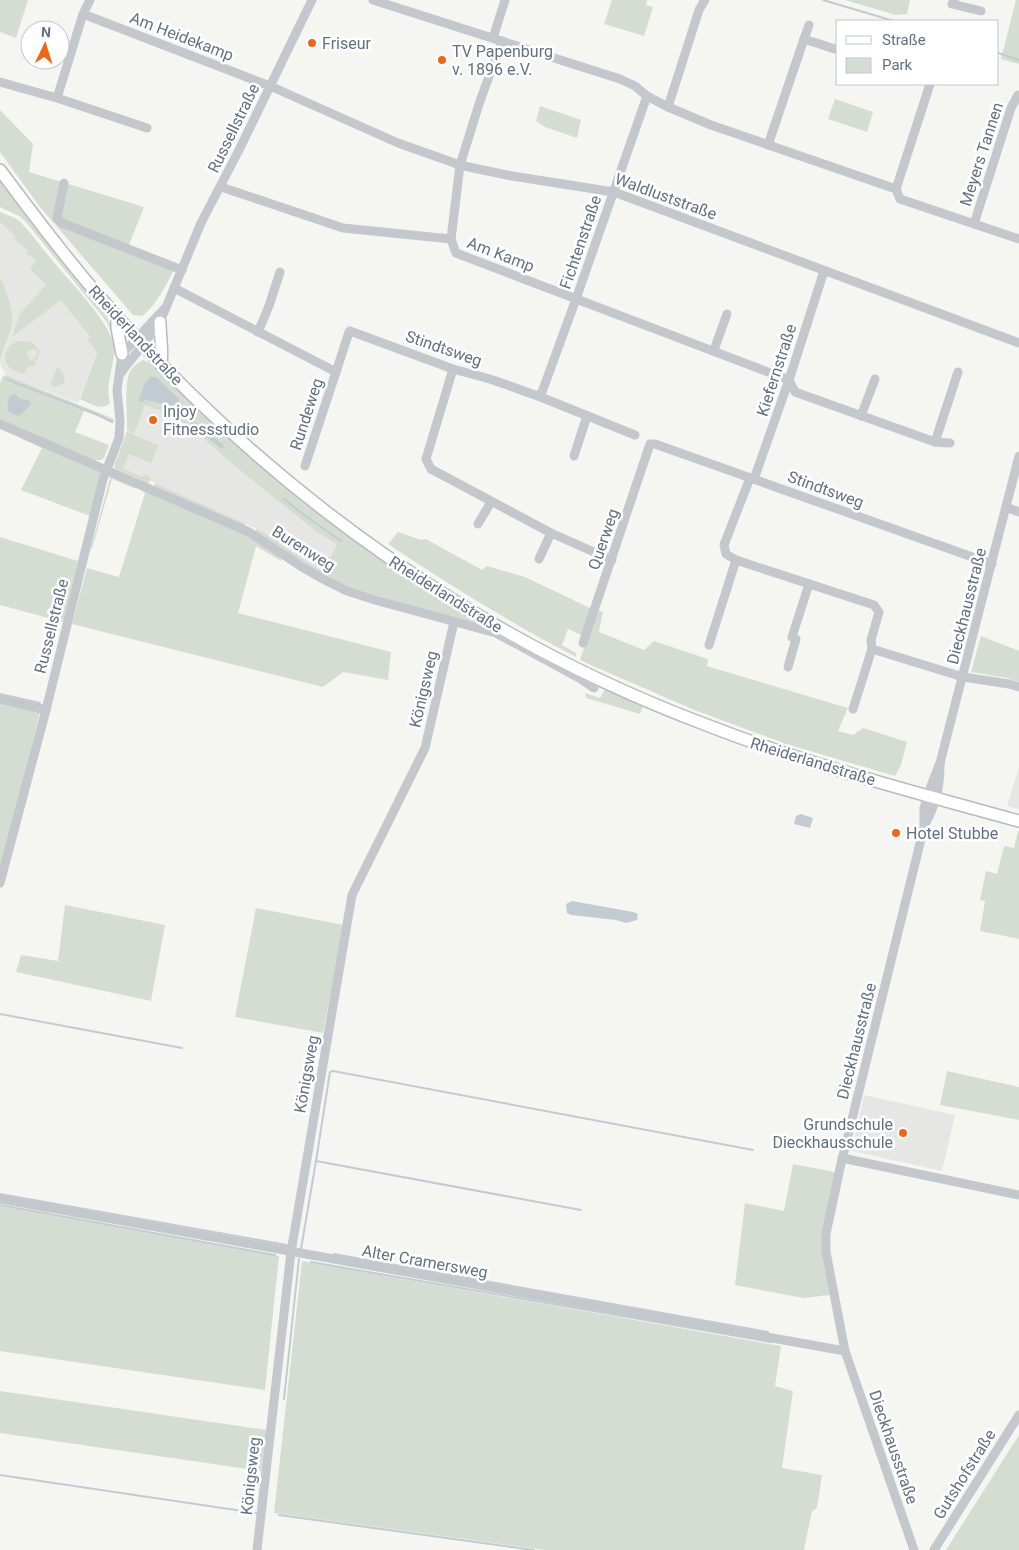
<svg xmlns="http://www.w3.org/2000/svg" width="1019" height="1550" font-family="Roboto,sans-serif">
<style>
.built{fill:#e6e6e5}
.green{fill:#d5ddd2}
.water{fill:#c2cbd2}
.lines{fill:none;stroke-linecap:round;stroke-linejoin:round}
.stream{stroke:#c2cbd2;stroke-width:2}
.major-casing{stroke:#b7babf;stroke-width:14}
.minor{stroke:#c4c7cb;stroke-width:9}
.major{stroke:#fff;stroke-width:11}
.poi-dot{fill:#ef6618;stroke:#fff;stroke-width:2}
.labels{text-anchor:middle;stroke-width:5;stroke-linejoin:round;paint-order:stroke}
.street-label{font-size:16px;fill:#627185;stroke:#fff}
.poi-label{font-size:16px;fill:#627185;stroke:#fff;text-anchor:start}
</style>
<rect width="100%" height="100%" fill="#f5f6f1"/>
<g class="built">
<path d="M0 212 19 220 51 260 35 274 61 300 90 337 87 339 97 353 78 403 6 375 0 364 1 351 12 324 0 315Z"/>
<path d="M136 376 226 459 317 531 338 544 323 572 263 532 120 467 116 463 127 430Z"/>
<path d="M1019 767V809L1007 806Z"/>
<path d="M864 1095 955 1115 942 1171 852 1151Z"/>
</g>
<g class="green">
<path d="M0 0H28L16 38 0 32Z"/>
<path d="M612 0H647L646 5 653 7 644 36 604 24Z"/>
<path d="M845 0H910L907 14 896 15Z"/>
<path d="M1016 0H1019V64L1001 59Z"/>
<path d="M835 99 873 112 867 132 828 119Z"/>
<path d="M540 106 581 120 577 138 545 127 536 121Z"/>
<path d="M0 110 33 144 29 172 144 207 128 247 176 266C166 284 158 304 142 316L133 315 40 207 0 152Z"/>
<path d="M0 178 84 287 106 316 115 333 113 334 106 321 26 222 19 216 0 207Z"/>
<path d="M0 212C6 215 15 217 20 222 32 233 41 248 52 260 69 281 106 318 113 342 118 360 104 380 110 403 101 412 90 403 80 399L97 353 87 339 90 337 61 300 13 336 19 315 46 285 30 269 36 261 26 253 28 250 14 239 16 237 0 222Z"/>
<path d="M0 279 3 283C7 295 14 310 12 323 10 336 2 348 0 362Z"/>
<path d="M18 341 32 342 40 351 37 361 32 359 36 357 37 353 36 350 32 349 29 351 27 354C29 359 31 360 36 362L33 367 29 365 24 374C19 372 13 371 9 367 0 357 8 345 18 341Z"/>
<path d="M143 360 152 364 197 409 265 468 494 630 447 618 333 582 255 533 256 529 263 532 323 572 337 544 317 532 226 459 189 425 187 427 167 407 162 411 145 405 134 434 127 430C128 414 123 383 131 370 134 365 139 363 143 360Z"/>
<path d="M57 367C63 372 65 376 64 383L56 387 50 385Z"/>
<path d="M6 375 114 419V423L84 411 75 432 109 445 104 458 101 460H92L0 420V383L3 376Z"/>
<path d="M127 432 158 445 151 463 129 454 123 468 142 477 144 474 151 478 148 483 116 469 114 466Z"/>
<path d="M24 437 100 472 101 475 90 516 21 490 42 448 22 439Z"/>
<path d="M111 475 138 485 136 489 112 479 92 549 91 548Z"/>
<path d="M155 483 246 524 243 526 155 487Z"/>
<path d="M143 489 227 524 281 555V561L256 546 238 613 391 652 388 680 343 672 323 687 72 624 87 568 119 577 145 493 142 491Z"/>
<path d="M398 532 421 540 426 539 482 570 487 566 525 577 592 609 584 636 568 629 562 645 576 653V657C511 623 449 585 388 544Z"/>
<path d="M0 537 78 561 63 622 0 605Z"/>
<path d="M597 610 603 612 599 632 644 650 654 641 708 659 707 666 848 708 838 731 853 735 863 728 907 742 901 765 895 776 786 744 692 709 593 666 580 660Z"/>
<path d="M981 636 1019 651V682L1007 678 971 672Z"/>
<path d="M605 689 643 707 640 714 586 698 585 693 600 698Z"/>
<path d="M0 702 40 712 3 866 0 865Z"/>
<path d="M1018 831H1019V939L980 931 985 901 980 900 986 871 997 874 1004 846 1014 848Z"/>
<path d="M65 905 165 925 151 1001 16 972 21 955 58 961Z"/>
<path d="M256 908 344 925 323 1033 235 1017Z"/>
<path d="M947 1071 1019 1087V1120L940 1105Z"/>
<path d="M793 1164 835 1172 822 1239 824 1265 830 1295 803 1298 735 1285 745 1203 784 1211Z"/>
<path d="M0 1206 279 1256 265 1390 0 1351Z"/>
<path d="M302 1261 781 1346 775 1386 793 1391 782 1468 822 1475 817 1508 812 1511 804 1550H545L274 1513Z"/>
<path d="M0 1391 267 1430 261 1471 0 1433Z"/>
<path d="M1019 1435V1550H946Z"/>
</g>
<g class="water">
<path d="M151 377H156L179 399 175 410 167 404C156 404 154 400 144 400L143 402H140L139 399C144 390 141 385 151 377Z"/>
<path d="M15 394 21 399 29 400 31 404 22 414 18 416 9 412C7 406 7 401 11 395Z"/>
<path d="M180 411H182L224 446 223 448H221L201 433 179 413Z"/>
<path d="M801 814 813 818 810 828 794 824 796 816Z"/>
<path d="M572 901 633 912 638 914 637 920 626 923 616 920 571 915 567 913 566 904Z"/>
</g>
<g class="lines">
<g class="stream">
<path d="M823 0 894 21"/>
<path d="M998 53 1019 60"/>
<path d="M6 379 96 414 112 422"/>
<path d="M284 499 300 512 341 541"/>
<path d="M0 694 40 703"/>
<path d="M0 1014 182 1048"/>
<path d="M316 1161 330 1072 333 1071 753 1150"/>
<path d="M0 1194 287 1245"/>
<path d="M0 1205 275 1255"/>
<path d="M301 1249 316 1161 581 1210"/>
<path d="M334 1254 768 1332"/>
<path d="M311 1262 771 1342"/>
<path d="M284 1399 299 1259"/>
<path d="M0 1475 256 1513"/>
<path d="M279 1515 534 1550"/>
</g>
<g class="major-casing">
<g id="major">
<path d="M0 170C41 225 82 279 129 330 287 503 484 641 704 724 806 764 913 792 1019 821"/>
<path d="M117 317V328L122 354"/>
<path d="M160 322C160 336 163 350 161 364"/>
</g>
</g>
<g class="minor">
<path d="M90 0 83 14 57 98 147 128"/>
<path d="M373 0 620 79 635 86 647 96 668 107 711 125 896 189 900 199 1019 239"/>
<path d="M954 0 952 4 981 11"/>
<path d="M83 14 270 86 398 143 460 165 478 169 512 176 614 192 1019 343"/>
<path d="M493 38 505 0"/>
<path d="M804 39 809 25"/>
<path d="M0 82 57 98"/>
<path d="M668 107 699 10 705 0"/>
<path d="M768 145 804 39 838 50"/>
<path d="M64 183 57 218 62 223 182 270"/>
<path d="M221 187 343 228 451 239 456 253 789 380 795 392 935 442 950 443"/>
<path d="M896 189 930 84"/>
<path d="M974 224 1011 108 1018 95"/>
<path d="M451 239 460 165 480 101 502 41"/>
<path d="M174 288 336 372 305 466"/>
<path d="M258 332 269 306 280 272"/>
<path d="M714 350 727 314"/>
<path d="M453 369 426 459 431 469 551 533 612 560"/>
<path d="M336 372 349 332 350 331 453 369 490 379 538 396 635 435"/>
<path d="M120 374C133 356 148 340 160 322L201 223 239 150 312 0"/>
<path d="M538 396 542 392 576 299 647 96"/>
<path d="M861 416 875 379"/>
<path d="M0 424 249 532 302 567 323 579 347 591 375 600 496 633 581 679 594 688"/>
<path d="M935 442 958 372"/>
<path d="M574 456 587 416"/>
<path d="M750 478 724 545 726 554 736 560 874 605 879 612 871 640 872 649 963 677 1009 684 1019 687"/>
<path d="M754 479 789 380 824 271"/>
<path d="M1006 507 1019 512"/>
<path d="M478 524 491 502"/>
<path d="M539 559 551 533"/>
<path d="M583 643 650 444H655L992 564"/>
<path d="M709 645 736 560"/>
<path d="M788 667 796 639 792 637 809 584"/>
<path d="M0 699 46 710"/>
<path d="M853 709 872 649"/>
<path d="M924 826V808L932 783 940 763 1019 456"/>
<path d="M0 883 46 710 103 479 119 438 120 421 117 390 122 354 165 308"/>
<path d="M842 1158 1019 1195"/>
<path d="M0 1199 845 1351"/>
<path d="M257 1550 291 1252 352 895 425 748 454 622"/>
<path d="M914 1550 845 1351 826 1252V1234L840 1168 924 827C936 803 940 790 940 763"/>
<path d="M934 1550 1019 1415"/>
</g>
<use href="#major" class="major"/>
</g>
<g class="poi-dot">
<circle cx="312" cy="43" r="5"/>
<circle cx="442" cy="60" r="5"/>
<circle cx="153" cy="420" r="5"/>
<circle cx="896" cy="833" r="5"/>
<circle cx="903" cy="1133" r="5"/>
</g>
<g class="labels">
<g class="street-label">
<text transform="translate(182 36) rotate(21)" y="6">Am Heidekamp</text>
<text transform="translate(233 128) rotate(-64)" y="6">Russellstraße</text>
<text transform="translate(981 154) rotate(-72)" y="6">Meyers Tannen</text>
<text transform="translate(666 196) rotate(20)" y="6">Waldluststraße</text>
<text transform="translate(580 242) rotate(-71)" y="6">Fichtenstraße</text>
<text transform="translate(501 254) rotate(21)" y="6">Am Kamp</text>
<text transform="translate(136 335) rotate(47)" y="6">Rheiderlandstraße</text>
<text transform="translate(444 348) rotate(19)" y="6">Stindtsweg</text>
<text transform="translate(776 370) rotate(-72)" y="6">Kiefernstraße</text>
<text transform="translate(306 414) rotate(-72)" y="6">Rundeweg</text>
<text transform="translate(826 489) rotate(20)" y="6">Stindtsweg</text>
<text transform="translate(603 539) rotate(-71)" y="6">Querweg</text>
<text transform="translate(304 548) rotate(32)" y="6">Burenweg</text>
<text transform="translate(446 594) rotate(32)" y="6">Rheiderlandstraße</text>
<text transform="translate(966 606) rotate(-76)" y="6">Dieckhausstraße</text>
<text transform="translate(51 626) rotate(-76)" y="6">Russellstraße</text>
<text transform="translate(423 689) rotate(-77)" y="6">Königsweg</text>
<text transform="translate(813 761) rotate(17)" y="6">Rheiderlandstraße</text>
<text transform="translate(856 1041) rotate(-76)" y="6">Dieckhausstraße</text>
<text transform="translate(306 1074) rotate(-80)" y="6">Königsweg</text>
<text transform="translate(425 1261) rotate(10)" y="6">Alter Cramersweg</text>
<text transform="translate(894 1447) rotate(71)" y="6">Dieckhausstraße</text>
<text transform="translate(964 1474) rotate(-58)" y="6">Gutshofstraße</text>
<text transform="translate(250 1476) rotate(-84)" y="6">Königsweg</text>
</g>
<g class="poi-label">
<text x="322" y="49">Friseur</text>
<text x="452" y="57">TV Papenburg<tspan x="452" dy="18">v. 1896 e.V.</tspan></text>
<text x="163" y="417">Injoy<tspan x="163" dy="18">Fitnessstudio</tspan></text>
<text x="906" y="839">Hotel Stubbe</text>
<text x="893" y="1130" text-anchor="end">Grundschule<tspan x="893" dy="18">Dieckhausschule</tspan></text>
</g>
</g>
<rect x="836" y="20" width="162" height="65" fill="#ffffff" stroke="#c0c6ce"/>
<rect x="846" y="36" width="25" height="8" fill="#ffffff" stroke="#c0c6ce"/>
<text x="882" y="45" font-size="15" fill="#627185">Straße</text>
<rect x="846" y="58" width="25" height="15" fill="#d5ddd2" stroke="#c0c6ce"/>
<text x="882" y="70" font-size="15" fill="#627185">Park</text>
<g transform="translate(45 45) rotate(4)"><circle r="24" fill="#ffffff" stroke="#c0c6ce"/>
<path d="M0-4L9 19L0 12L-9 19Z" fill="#ef6618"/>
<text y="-8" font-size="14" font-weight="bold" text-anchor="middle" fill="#627185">N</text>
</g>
</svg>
